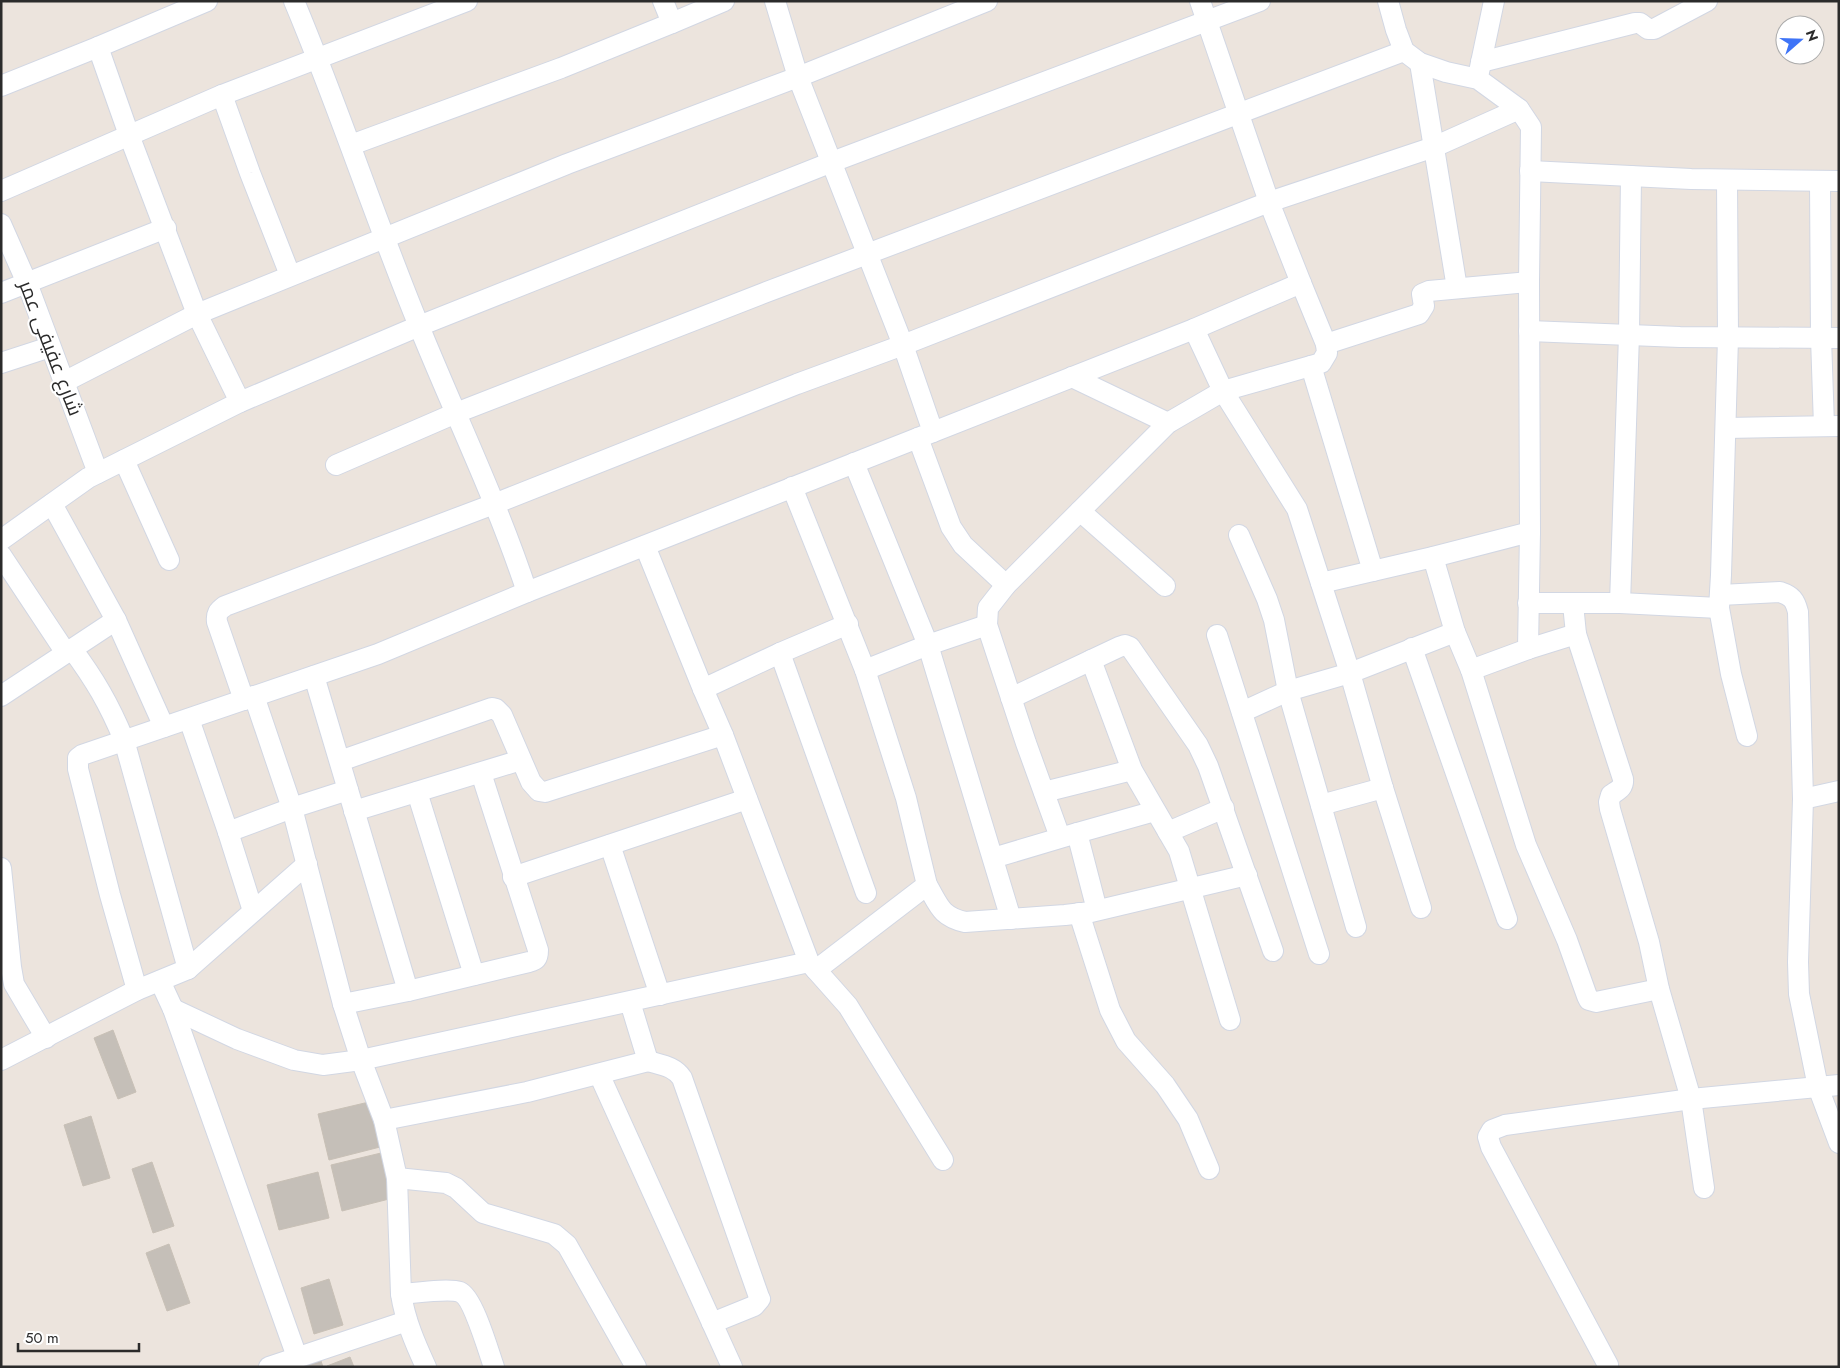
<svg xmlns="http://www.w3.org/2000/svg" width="1840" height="1368" font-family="Jost,Cairo,sans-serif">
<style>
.building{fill:#c5bfb8;stroke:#c8c0b6}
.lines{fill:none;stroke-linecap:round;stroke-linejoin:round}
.minor-casing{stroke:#d2d7e3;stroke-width:22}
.minor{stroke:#fff;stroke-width:20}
.labels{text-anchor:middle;stroke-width:4;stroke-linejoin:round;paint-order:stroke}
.street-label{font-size:20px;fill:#2b2b2b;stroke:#fff}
</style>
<rect width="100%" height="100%" fill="#ece4dd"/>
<g class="building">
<path d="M113 1030 136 1092 118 1099 94 1038Z"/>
<path d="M369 1102 380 1147 329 1160 318 1114Z"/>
<path d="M91 1116 110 1178 83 1186 64 1125Z"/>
<path d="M381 1153 393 1198 342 1211 331 1165Z"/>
<path d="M152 1162 174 1226 153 1233 132 1169Z"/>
<path d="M318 1172 329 1218 279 1230 267 1185Z"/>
<path d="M169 1244 190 1303 167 1311 146 1253Z"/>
<path d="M329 1279 343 1325 314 1334 301 1288Z"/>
<path d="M350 1357 354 1367H327V1366Z"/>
<path d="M320 1358 323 1367H296Z"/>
</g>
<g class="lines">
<g class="minor-casing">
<g id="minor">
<path d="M207 1 98 47 129 135 197 314 240 402"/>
<path d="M294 1C339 108 375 219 419 326 455 415 497 501 527 592"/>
<path d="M663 1 672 23 724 1"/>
<path d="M1388 1 1396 30 1404 51 1420 63 1446 72 1478 79 1519 109 1531 127 1529 282 1530 532 1528 649 1471 670"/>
<path d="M1481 62 1635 23H1640L1648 29H1654L1707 1"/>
<path d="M1420 63 1457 288"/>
<path d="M1479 72 1494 1"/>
<path d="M1 86 98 47"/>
<path d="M222 95 250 173 290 275"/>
<path d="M351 145 561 68 672 23"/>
<path d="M1530 171 1691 179 1839 181"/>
<path d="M1727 180 1728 338 1721 575 1719 608 1731 674 1747 736"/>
<path d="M1820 181 1821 338 1824 426"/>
<path d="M1 191 222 95 467 1"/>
<path d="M1 224 27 283 98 473"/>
<path d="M1 293 166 228"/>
<path d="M1194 329 1223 391 1297 509 1350 673 1383 788 1421 908"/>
<path d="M1529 331 1680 337 1839 338"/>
<path d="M1326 344 1419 314 1424 306 1422 294 1429 291 1529 282"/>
<path d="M1 363 50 347"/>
<path d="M1311 366 1373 571"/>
<path d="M1072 377 1168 423"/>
<path d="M64 382 197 314 567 164 798 77 987 1"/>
<path d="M1726 428 1839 426"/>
<path d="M933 432 1194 329 1301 283 1269 202 1200 1"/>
<path d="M918 438 951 527 963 545 1006 585"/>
<path d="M124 460 169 560"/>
<path d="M854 463 928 645 1011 919"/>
<path d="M336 465 456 413 764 293 1404 51"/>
<path d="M792 487 865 670 906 798 927 885 816 970"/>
<path d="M52 504 116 620 164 727"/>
<path d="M1080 511 1165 586"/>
<path d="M1239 535 1267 599 1274 620 1288 691 1356 927"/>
<path d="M1 540 88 478 240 402 419 326 832 162 1260 1"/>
<path d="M645 546 703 689 780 653 848 624"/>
<path d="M1 555 66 653"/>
<path d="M1433 557 1455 632 1471 670 1526 845 1567 940 1587 996 1589 1000 1596 1002 1659 989"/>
<path d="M1321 583 1433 557 1530 532"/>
<path d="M1720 595 1780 592C1792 596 1795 600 1798 612L1803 799 1798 962 1799 994 1818 1087 1839 1143"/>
<path d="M1528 603H1620L1719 608"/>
<path d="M1620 603 1629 335 1631 176"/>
<path d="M1573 604 1576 634 1623 779C1624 788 1618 790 1611 795L1609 802 1610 809 1649 942 1659 989 1691 1099 1704 1188"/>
<path d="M1217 635 1319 954"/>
<path d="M1412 648 1507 919"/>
<path d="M72 649C95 680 109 704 124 740L188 969"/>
<path d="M1528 649 1576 634"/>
<path d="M780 653 866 893"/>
<path d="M1091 660 1132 770 1179 851 1230 1020"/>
<path d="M865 670 928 645 987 625"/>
<path d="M314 676 408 991"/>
<path d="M703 689 723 735 809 962 848 1006 943 1160"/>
<path d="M1 696 116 620"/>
<path d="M254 696 292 808 343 1004 361 1060 384 1120 397 1178 401 1294C405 1320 415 1343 426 1367"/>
<path d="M1011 698 1119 647 1125 645 1130 647 1198 745 1208 766 1273 951"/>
<path d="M244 700 217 622C216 614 218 611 225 606L494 504 797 384 903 345 1269 202 1434 147 1519 109"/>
<path d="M1242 712 1288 691 1350 673 1455 632"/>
<path d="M189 719 228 832 253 911"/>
<path d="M340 761 492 708 496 709 502 715 531 782 539 791 545 792 723 735"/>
<path d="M417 792 474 975"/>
<path d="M1044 792 1132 770"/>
<path d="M1803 799 1839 791"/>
<path d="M1321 805 1383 788"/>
<path d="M354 811 521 760"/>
<path d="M228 832 292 808 348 790"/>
<path d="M1168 832 1224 808"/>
<path d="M1077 833 1155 811"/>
<path d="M1060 837 1026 743 987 625 988 608 1006 585 1168 423 1223 391 1321 363 1327 353 1326 344 1301 283"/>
<path d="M610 845 660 995"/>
<path d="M993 858 1077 833 1097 910"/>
<path d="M1 868 11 967 14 984 46 1038"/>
<path d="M513 877 747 799"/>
<path d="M927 885C939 905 940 916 965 922L1065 915 1091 912 1247 875"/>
<path d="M1079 913 1110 1010 1126 1041 1165 1085 1188 1119 1209 1169"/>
<path d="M160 981 173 1009 297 1357"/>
<path d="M137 990 110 895 78 769V758L82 755 378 654 527 592 933 432 903 345 798 77 775 1"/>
<path d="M343 1004 408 991 529 962C536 960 538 959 538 950L481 773"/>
<path d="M173 1009 237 1039 294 1060 323 1065 361 1060 809 962"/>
<path d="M1 1060 137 990 188 969 307 864"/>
<path d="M648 1061C661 1065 674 1066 682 1078L759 1297 760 1299 754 1306 712 1323"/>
<path d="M599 1074 732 1367"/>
<path d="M384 1120 527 1092 648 1061 630 1002"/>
<path d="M397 1178 446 1183 456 1188 483 1213 554 1234 567 1245 636 1367"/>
<path d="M401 1294C415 1293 449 1288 460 1292 473 1297 489 1353 494 1367"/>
<path d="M1608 1365 1491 1147 1488 1137 1492 1130 1505 1125 1691 1099 1839 1085"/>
<path d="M269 1367 407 1321"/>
</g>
</g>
<use href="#minor" class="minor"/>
</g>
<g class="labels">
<g class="street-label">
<text transform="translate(51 348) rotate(69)" y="7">شارع عفيفى عمر</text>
</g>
</g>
<rect width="1840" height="1368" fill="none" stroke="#2b2b2b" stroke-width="5"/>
<g transform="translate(1800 40) rotate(70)"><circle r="24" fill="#ffffff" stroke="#aaaaaa"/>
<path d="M0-4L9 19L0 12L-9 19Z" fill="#3f74f7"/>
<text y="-8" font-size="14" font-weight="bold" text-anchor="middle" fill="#2b2b2b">N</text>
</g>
<path d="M18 1343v8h121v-8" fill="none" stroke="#2b2b2b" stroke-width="2.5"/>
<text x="25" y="1343" font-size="15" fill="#2b2b2b" stroke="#ffffff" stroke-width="4" paint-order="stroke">50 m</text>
</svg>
